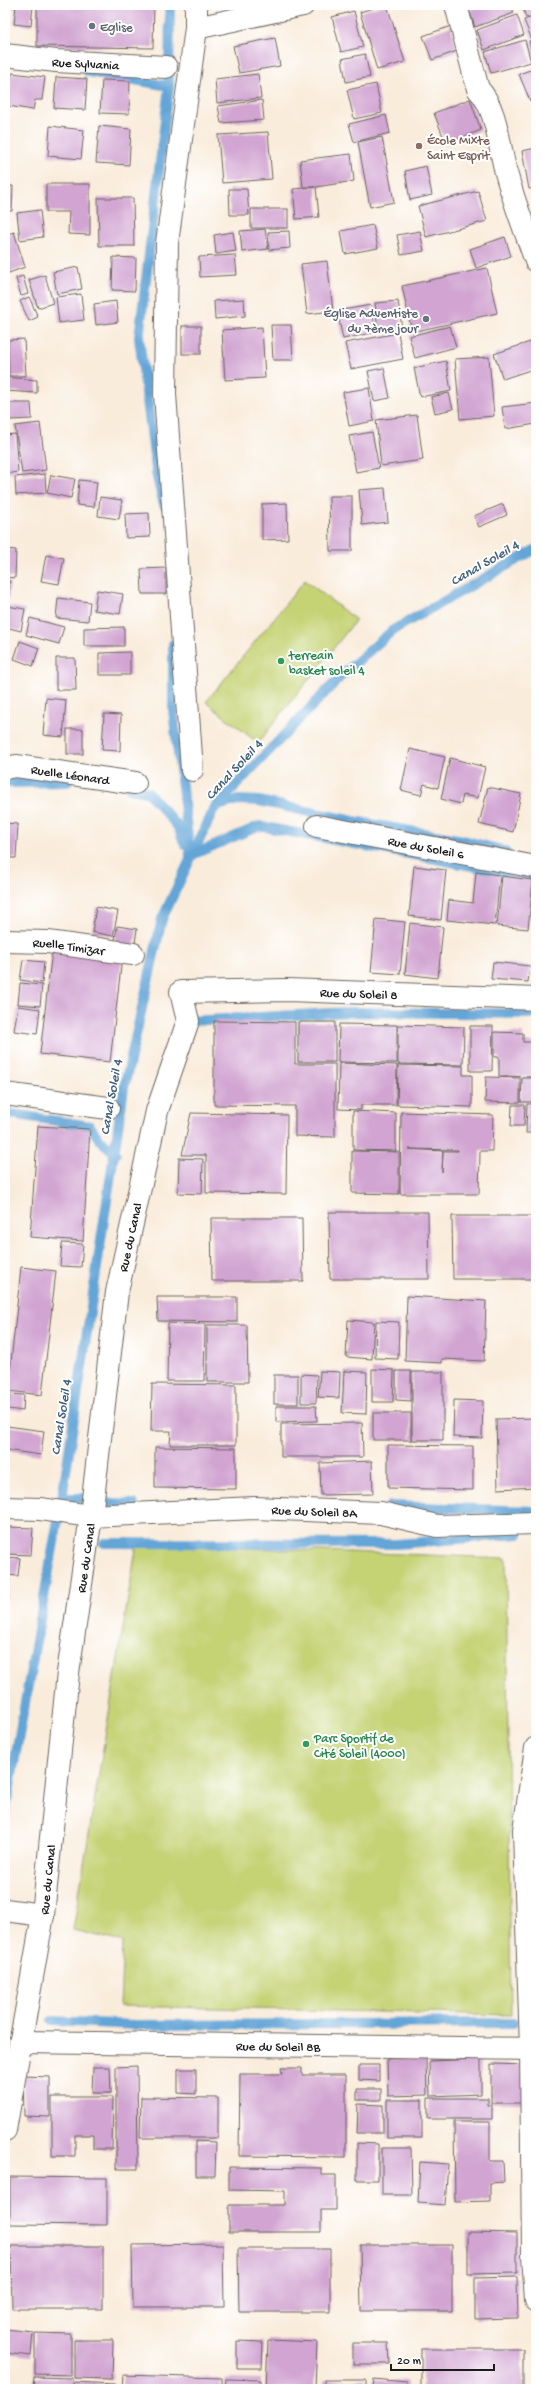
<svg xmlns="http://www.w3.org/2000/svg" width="541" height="2394" font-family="'Gochi Hand',sans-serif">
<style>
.green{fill:#c5d374;stroke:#707848}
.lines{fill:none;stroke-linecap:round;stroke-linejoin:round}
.stream{stroke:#63a5d7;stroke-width:10}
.building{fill:#d1a4d1;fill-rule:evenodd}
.minor-casing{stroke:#69655f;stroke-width:24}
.minor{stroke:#fff;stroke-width:22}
.worship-dot{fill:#6b7280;stroke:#fff;stroke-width:1.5}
.education-dot{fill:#8d6e63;stroke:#fff;stroke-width:1.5}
.leisure-dot{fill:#2e9e5b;stroke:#fff;stroke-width:1.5}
.labels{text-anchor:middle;stroke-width:4;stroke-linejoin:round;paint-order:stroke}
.worship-label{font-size:13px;fill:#5b616d;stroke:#fff;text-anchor:start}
.street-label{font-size:13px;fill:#1c1c1c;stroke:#fff}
.education-label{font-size:13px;fill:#785e54;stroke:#fff;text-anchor:start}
.leisure-label{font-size:13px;fill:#27864d;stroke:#fff;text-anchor:start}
.water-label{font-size:14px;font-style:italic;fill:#40607a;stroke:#fff}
</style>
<rect width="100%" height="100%" fill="#fff"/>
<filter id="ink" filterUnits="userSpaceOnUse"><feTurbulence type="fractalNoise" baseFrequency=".025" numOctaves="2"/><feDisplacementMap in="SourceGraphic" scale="8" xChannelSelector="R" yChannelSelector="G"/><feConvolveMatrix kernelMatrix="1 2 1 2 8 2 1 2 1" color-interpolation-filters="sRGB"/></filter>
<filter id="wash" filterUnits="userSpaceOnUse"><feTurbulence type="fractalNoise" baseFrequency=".012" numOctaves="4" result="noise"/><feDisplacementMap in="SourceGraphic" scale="16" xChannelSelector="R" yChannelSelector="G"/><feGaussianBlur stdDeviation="0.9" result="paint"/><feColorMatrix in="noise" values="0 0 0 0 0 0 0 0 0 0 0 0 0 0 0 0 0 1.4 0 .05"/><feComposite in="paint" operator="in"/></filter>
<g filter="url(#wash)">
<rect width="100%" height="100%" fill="#f9ecdb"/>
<g class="green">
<path d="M305 580 356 620 258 743 206 702Z"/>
<path d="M137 1544 506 1558 511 2015 120 2006 123 1942 73 1930Z"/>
</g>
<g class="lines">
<g class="stream">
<path d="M88 72 169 86"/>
<path d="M164 505 157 477 139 338 169 86 170 5"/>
<path d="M173 644V711L190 855"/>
<path d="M5 783 68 782"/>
<path d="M130 789 148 792 178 827 185 845"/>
<path d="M215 807 238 800 259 801 353 821 463 840 505 851"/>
<path d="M190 856 259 826 536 878"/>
<path d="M188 1021 349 1012 536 1014"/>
<path d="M5 1113 90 1126 99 1139 116 1154"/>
<path d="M62 1498H82"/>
<path d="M110 1503 134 1504"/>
<path d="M390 1506 536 1511"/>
<path d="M104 1543 397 1544 518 1534"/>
<path d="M5 1813 62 1498 124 1088 162 919 215 807 343 674 393 630 536 549"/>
<path d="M52 2021 135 2025 513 2023"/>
</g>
</g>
<g id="blocks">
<g class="building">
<rect x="5" y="5" width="10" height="2"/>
<path d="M16 5H33L31 26 14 24Z"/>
<path d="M37 5H154L153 48 37 46Z"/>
<path d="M383 5H387L405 62 377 70 360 12Z"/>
<path d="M483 5H511L514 13 475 27 469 10Z"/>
<path d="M522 5H536V14L526 18Z"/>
<path d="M354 11 363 47 341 52 332 17Z"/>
<path d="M517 15 524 35 484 50 477 30Z"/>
<path d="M536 16V38L532 40 524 20Z"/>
<path d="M451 26 457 51 432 60 423 36Z"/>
<path d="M275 38 280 66 239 73 233 46Z"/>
<path d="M536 39V63L535 64 529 41Z"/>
<path d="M525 40 531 62 491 73 485 52Z"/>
<path d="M365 54 370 77 346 82 342 59Z"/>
<path d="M536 68V99L530 101 519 74Z"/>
<path d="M5 72 9 73 6 96H5Z"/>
<path d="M12 73 45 77 42 100H35L33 110 8 106Z"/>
<path d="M258 74 261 98 217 103 215 79Z"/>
<path d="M56 77 87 79 85 110 54 108Z"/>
<path d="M102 80 130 81 129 114 100 113Z"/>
<path d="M376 84 382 113 354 119 347 90Z"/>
<path d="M470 99 481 130 446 144 434 113Z"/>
<path d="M262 100 264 120 221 123 218 106Z"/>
<path d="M386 115 390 133 354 142 349 124Z"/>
<path d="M50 126 84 130 81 159 48 156Z"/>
<path d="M99 126 131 129 129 165 96 163Z"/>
<path d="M268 132 272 179 222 183 218 135Z"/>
<path d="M382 137 394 202 370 207 358 142Z"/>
<path d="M536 148V188L529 189 522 151Z"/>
<path d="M351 154 354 181 316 187 319 217 296 219 293 189 315 187H303L300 160Z"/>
<path d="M426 166 432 195 410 200 405 171Z"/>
<path d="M46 184H90V235L68 234 69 212H46Z"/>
<path d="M5 186H13L12 211H5Z"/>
<path d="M229 189H247L249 215H230Z"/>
<path d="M478 191 487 221 426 237 418 206Z"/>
<path d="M98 198H133L134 246H99Z"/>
<rect x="251" y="209" width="37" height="19"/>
<path d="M40 210 43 237 20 240 17 213Z"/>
<path d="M373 225 378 248 345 254 341 231Z"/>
<path d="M265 229 268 249 242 252 240 231Z"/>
<path d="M289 231 290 248 269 250 268 232Z"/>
<path d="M420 231 424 251 401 255 397 235Z"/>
<path d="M14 232 25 267 9 273 5 262V235Z"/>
<path d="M233 232 236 251 216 254 214 235Z"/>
<path d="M505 237 511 256 476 268 470 249Z"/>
<path d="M235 255 237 275 200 277 199 257Z"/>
<path d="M113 257 136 258 135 291 112 290Z"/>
<path d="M327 261 333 311 307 314 301 264Z"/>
<path d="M78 267 82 289 57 294 53 272Z"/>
<path d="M487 268 497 313 412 332 402 286Z"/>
<path d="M45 275 53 303 38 308 29 280Z"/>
<path d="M23 276 28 294 21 296 16 278Z"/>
<path d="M81 294 84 320 59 323 56 297Z"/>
<path d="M29 297 38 317 29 321 20 301Z"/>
<path d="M244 299 245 316 215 319 214 301Z"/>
<path d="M116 301 118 322 96 325 94 304Z"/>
<path d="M398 301 402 329 378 332 375 303Z"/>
<path d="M371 305 376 332 343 339 337 311Z"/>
<path d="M271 325H291L293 360H273Z"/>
<rect x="182" y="326" width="19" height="28"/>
<path d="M450 326 456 347 415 358 409 336Z"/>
<path d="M262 327 265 378 225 380 222 330Z"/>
<path d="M398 333 403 359 351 369 345 343Z"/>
<path d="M24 339 26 376H9L8 340Z"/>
<path d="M536 340V368L503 379 494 354Z"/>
<path d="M489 357 494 416 460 419 455 359Z"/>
<path d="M446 361 451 391 420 397 414 368Z"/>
<path d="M384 368 390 398 374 401 368 371Z"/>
<path d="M5 377 37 380V393L5 391Z"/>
<path d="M369 388 374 421 349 426 343 392Z"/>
<path d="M449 393 453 409 435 413 431 397Z"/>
<path d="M8 403H31L32 419 9 420Z"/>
<path d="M536 403V424L505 429 502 407Z"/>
<path d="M5 413 8 432H5Z"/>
<path d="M417 415 423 460 381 466 376 420Z"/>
<path d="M40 423 46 470 22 473 15 426Z"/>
<path d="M372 432 379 468 356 472 349 436Z"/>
<path d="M15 434 18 472 5 474V435Z"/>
<path d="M45 474 46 493 16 495 15 477Z"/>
<path d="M51 475 75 479 71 498 47 493Z"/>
<path d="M79 480 97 482 94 507 77 505Z"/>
<path d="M385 488 388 522 362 525 359 490Z"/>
<path d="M329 496H352V551H330Z"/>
<path d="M100 497 122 500 119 519 98 516Z"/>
<path d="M287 503 288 539 262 540V504Z"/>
<path d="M503 504 507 515 479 527 474 516Z"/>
<path d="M149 513 150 537 126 538 125 514Z"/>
<path d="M5 549 16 550 15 578 5 577Z"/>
<path d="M46 555 64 558 59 584 41 581Z"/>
<path d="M166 568V594H142L141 569Z"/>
<path d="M5 581H10L8 600H5Z"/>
<path d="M97 590 123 594 120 614 94 610Z"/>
<path d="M58 598 90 602 88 621 56 618Z"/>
<path d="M7 606 25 609 21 631 5 627Z"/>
<path d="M30 618 64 627 59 644 26 635Z"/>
<path d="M124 627V646H84V628Z"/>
<path d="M20 641 39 648 33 666 14 659Z"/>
<path d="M130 652V675H99V653Z"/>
<path d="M56 658H75L76 690H56Z"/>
<path d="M46 698 66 700 63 737 43 735Z"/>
<path d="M104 714 121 715 120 751 102 750Z"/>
<rect x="67" y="729" width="16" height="25"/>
<path d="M410 749 445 757 438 788 424 784 421 795 401 790Z"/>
<path d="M450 758 485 767 478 798 463 795 461 804 441 799Z"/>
<path d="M488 787 521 794 513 832 479 824Z"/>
<path d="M5 823 18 824 16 858H5Z"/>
<path d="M5 866 9 867 6 883H5Z"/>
<path d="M414 866 446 870 441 920 409 916Z"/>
<path d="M476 872 500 875 495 925 447 920 449 900 473 903Z"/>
<path d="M502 876 533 880 528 929 497 926Z"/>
<path d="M535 898H536V920H532Z"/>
<path d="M96 907 118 911 113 936 92 932Z"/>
<path d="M376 919 405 922 400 974 371 972Z"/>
<path d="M410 923 443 927 438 978 405 974Z"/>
<path d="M117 926 137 929 134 950 114 946Z"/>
<path d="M52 950 122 958 110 1062 40 1054Z"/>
<path d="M23 960 44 962 42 983 20 980Z"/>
<path d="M493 962 530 966 528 982 491 979Z"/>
<path d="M20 983 42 985 40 1006 18 1004Z"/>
<path d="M18 1006 40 1009 37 1034 14 1031Z"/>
<path d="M214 1021 295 1022V1064H335V1137L295 1136V1106L214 1105Z"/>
<rect x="298" y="1022" width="37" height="40"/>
<path d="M339 1024 397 1025V1063L338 1062Z"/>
<path d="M398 1025 464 1027 463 1065 398 1064Z"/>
<path d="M470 1026H493L492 1071H470Z"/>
<path d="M494 1032 523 1033V1042H536V1077L499 1076V1057H494Z"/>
<path d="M339 1063 397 1065 396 1105H361V1110L338 1109Z"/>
<path d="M398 1065 463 1066V1075H472V1107L397 1105Z"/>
<path d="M486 1077 520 1078V1103L485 1102Z"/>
<path d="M522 1078H536V1102H521Z"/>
<path d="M527 1104H536V1133H526Z"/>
<path d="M512 1105H525L524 1126H511Z"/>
<path d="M353 1111 396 1113V1151L353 1150Z"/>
<path d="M401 1112 493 1115 492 1151H480L479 1194H400ZM409 1149 458 1150V1151H443L442 1172 443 1151Z"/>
<path d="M191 1113 287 1115 286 1194 206 1193V1155H182Z"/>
<path d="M38 1126 90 1129 83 1241 30 1237Z"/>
<path d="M352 1151 399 1152V1194L352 1193Z"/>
<path d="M179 1158 203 1159 202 1194 178 1193Z"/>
<path d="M329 1212H428L429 1279H330Z"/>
<path d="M452 1216H536V1279H453Z"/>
<path d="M211 1218H302L303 1281H212Z"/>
<path d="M62 1243 83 1244 81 1267 60 1266Z"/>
<path d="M21 1267 56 1271 42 1395 8 1391Z"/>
<path d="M407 1296 486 1301 484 1361 442 1359V1363L405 1361Z"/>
<path d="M157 1297H237V1322L158 1321Z"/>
<path d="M348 1320 374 1322 372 1359 346 1357Z"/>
<path d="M376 1321 399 1322 398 1359 375 1358Z"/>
<path d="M168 1323 205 1324 204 1381H167Z"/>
<path d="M207 1325H247L248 1382H207Z"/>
<path d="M372 1369 394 1370 393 1402H372Z"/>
<path d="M320 1371 340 1372 339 1398 318 1397Z"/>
<path d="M344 1371 367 1372 366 1414 342 1413Z"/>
<path d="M396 1371H411V1401L396 1400Z"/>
<rect x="412" y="1372" width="31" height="68"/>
<path d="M301 1374 317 1375 316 1403H301Z"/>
<rect x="274" y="1375" width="24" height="29"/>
<path d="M152 1384 236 1385V1445H170L171 1431H151Z"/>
<path d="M10 1394 24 1395 23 1411 8 1409Z"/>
<path d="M454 1400 483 1401 482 1438 453 1437Z"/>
<path d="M276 1406H316L317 1421 276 1422Z"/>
<rect x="373" y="1413" width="38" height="27"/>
<path d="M536 1418V1487L498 1489 496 1419Z"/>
<path d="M362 1423 363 1457H281V1424Z"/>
<path d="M7 1426 44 1431 41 1455 5 1450Z"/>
<path d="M388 1445 473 1446V1490L388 1488Z"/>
<path d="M155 1447 236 1448V1489L155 1488Z"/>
<path d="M372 1461 373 1494 321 1495 320 1463Z"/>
<path d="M8 1527 33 1528 31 1555 6 1554Z"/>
<path d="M5 1557 20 1558 18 1576 5 1575Z"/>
<path d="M5 1578 10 1579 7 1599H5Z"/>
<path d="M426 2058 427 2095 388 2096 387 2059Z"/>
<path d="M481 2059V2094L430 2096 429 2061Z"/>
<path d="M491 2064 529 2065V2103H491Z"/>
<path d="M359 2065H379V2081L359 2080Z"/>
<path d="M137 2066 138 2169H116V2067Z"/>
<path d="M93 2067H110L111 2093H92Z"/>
<path d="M281 2068H302V2075H346V2157L239 2156 240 2074H282Z"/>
<path d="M178 2069H196V2094L178 2093Z"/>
<path d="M23 2076 50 2077V2117L24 2116Z"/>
<rect x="357" y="2089" width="24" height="11"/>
<path d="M52 2097H113L112 2149H93V2135H75V2156H52Z"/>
<path d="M141 2097 218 2098V2138H140Z"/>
<path d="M428 2098H488V2105H492V2119H428Z"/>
<rect x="387" y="2100" width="35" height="38"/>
<path d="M358 2104 383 2105V2133H357Z"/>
<path d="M454 2122H490V2161H503L504 2182 490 2183V2201L455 2202Z"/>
<path d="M196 2141 216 2142 215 2176H196Z"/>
<path d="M357 2143 378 2144V2180H357Z"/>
<path d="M382 2148H411L412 2195H382Z"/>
<path d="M420 2162 448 2164 445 2205 418 2203Z"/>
<path d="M229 2167 321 2168V2175H336V2210H321V2232H229V2205H285V2191L229 2190Z"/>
<path d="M10 2177 107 2178V2225L10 2224Z"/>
<path d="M468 2232 517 2233V2273L468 2274Z"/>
<path d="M223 2244 224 2307H133L132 2245Z"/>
<path d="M360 2245H452V2311H361Z"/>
<path d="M11 2246H103V2309H12Z"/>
<path d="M238 2249H330V2312H239Z"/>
<path d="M517 2277 518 2318 475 2319V2278Z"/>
<path d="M5 2329 33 2332 31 2356 5 2353Z"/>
<path d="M35 2333 71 2334V2375L35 2374Z"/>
<path d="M74 2340H113L112 2379 74 2378Z"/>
<path d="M268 2340 317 2342 315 2389H266Z"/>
<path d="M237 2341 263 2342 262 2368H237Z"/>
<path d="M353 2343H388L389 2364H353Z"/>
<rect x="421" y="2349" width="102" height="40"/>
<path d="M123 2375 222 2378V2389H122Z"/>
<path d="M34 2377 72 2378V2389H33Z"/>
<path d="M226 2379 261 2380V2389H225Z"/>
<path d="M374 2379 407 2382V2389H373Z"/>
<rect x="324" y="2380" width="42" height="9"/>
<path d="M74 2382 114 2384V2389H73Z"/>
</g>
</g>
</g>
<g filter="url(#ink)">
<use href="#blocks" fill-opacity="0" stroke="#69655f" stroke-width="1"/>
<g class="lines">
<g class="minor-casing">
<g id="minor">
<path d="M456 5 478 89C498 109 499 150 507 176 515 205 526 233 536 261"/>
<path d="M196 28 303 5"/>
<path id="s1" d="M5 55 56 61 166 67"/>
<path id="s2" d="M5 768 16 766 135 783"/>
<path d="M192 770 165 394 167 243 196 28V5"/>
<path id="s3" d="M317 826 536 867"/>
<path id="s4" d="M5 941 48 942 133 954"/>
<path d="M5 1094 108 1108"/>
<path id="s5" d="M5 1508 40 1509 91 1516 254 1508 381 1513 437 1526 536 1523"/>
<path d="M536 1748 524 1830 531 2049 533 2255 536 2301"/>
<path d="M5 1910 43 1915"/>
<path id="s6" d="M20 2042 536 2049"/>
<path id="s7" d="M5 2130 43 1915 68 1673 91 1516 117 1292 157 1111 188 1021 181 992 287 990 536 999"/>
</g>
</g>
<use href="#minor" class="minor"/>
</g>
</g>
<g class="worship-dot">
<circle cx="92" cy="26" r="4"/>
<circle cx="426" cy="319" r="4"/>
</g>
<circle class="education-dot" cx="419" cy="146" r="4"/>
<g class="leisure-dot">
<circle cx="281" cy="661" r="4"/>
<circle cx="306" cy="1744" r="4"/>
</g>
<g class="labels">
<g class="worship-label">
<text x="100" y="31">Eglise</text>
<text x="418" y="317" text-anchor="end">Église Adventiste<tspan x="418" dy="15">du 7ème jour</tspan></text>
</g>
<g class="street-label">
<text dy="5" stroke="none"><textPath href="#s1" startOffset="81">Rue Sylvania</textPath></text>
<text dy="5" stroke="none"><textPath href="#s2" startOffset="66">Ruelle Léonard</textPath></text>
<text dy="5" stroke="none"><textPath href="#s3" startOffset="111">Rue du Soleil 6</textPath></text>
<text dy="5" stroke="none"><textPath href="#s4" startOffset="64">Ruelle Timizar</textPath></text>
<text dy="5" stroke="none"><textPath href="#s7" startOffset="1334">Rue du Soleil 8</textPath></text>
<text dy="5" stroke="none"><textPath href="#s7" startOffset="902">Rue du Canal</textPath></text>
<text dy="5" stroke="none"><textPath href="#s5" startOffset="310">Rue du Soleil 8A</textPath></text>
<text dy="5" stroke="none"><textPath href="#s7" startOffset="578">Rue du Canal</textPath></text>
<text dy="5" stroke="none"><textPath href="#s7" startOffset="254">Rue du Canal</textPath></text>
<text dy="5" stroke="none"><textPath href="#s6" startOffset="258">Rue du Soleil 8B</textPath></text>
</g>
<g class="education-label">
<text x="427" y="144">École Mixte<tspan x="427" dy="15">Saint Esprit</tspan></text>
</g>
<g class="leisure-label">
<text x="289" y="659">terreain<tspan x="289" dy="15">basket soleil 4</tspan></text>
<text x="314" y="1742">Parc Sportif de<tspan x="314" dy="15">Cité Soleil (4000)</tspan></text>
</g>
<g class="water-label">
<text transform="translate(484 562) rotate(-30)" y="5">Canal Soleil 4</text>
<text transform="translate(233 769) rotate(-47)" y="5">Canal Soleil 4</text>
<text transform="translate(110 1097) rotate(-80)" y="5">Canal Soleil 4</text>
<text transform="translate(60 1417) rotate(-81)" y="5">Canal Soleil 4</text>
</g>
</g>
<rect width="541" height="2394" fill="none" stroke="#fff" stroke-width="20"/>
<path d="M391 2364v6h103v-6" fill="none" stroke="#1c1c1c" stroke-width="2"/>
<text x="397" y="2364" font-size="12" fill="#1c1c1c" stroke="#ffffff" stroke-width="3" paint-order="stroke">20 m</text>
</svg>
